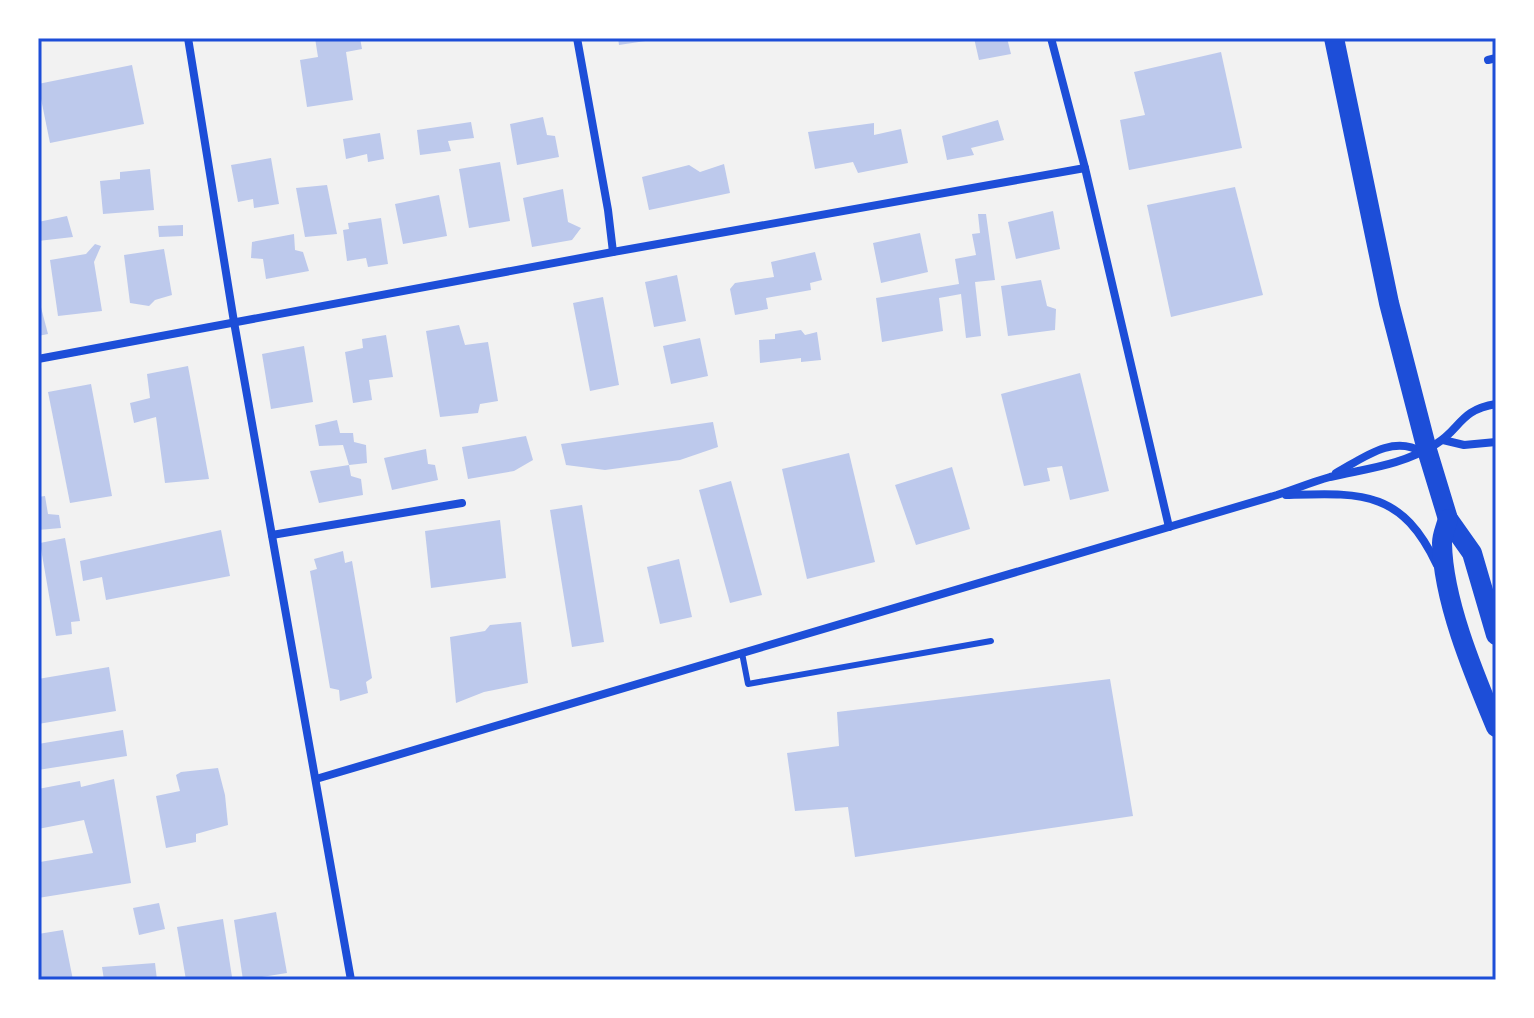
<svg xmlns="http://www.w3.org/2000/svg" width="1534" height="1018" font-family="'DM Sans',sans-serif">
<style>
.building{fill:#bdc9ec}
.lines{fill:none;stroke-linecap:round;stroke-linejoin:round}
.service{stroke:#1d4ed8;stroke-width:6}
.minor{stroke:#1d4ed8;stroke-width:8}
.primary{stroke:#1d4ed8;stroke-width:20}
.neatline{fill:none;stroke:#1d4ed8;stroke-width:3}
</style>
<rect width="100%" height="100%" fill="#f2f2f2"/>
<g class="building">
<path d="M315 38H360L362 49 346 52 353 100 307 107 300 60 318 57Z"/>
<path d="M618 38H652V40L619 45Z"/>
<path d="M974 38H1007L1011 54 979 60Z"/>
<path d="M1221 52 1242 148 1129 170 1120 120 1145 115 1134 72Z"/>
<path d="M132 65 144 124 50 143 38 84Z"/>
<path d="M543 117 547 135 555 136 559 157 517 165 510 124Z"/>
<path d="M998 120 1004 140 971 148 974 155 947 160 942 136Z"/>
<path d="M471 122 474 138 448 141 451 151 420 155 417 130Z"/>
<path d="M874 123V135L901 129 908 163 858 173 853 162 815 169 808 132Z"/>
<path d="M380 133 384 159 368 162 367 154 346 159 343 139Z"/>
<path d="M271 158 279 204 254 208 253 199 238 202 231 165Z"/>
<path d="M500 162 510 221 469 228 459 169Z"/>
<path d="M724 164 730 193 649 210 642 177 689 165 700 172Z"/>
<path d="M150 169 154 210 103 214 100 181 120 179V172Z"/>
<path d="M327 185 337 234 305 237 296 188Z"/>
<path d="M1235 187 1263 295 1171 317 1147 205Z"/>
<path d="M563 189 568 222 581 228 572 240 532 247 523 198Z"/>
<path d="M439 195 447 236 403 244 395 204Z"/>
<path d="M1053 211 1060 249 1016 259 1008 222Z"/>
<path d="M978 214H986L995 280 975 282 981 336 966 338 961 294 939 298 943 331 882 342 876 298 959 284 955 259 976 255 972 234 980 233Z"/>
<path d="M67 216 73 237 38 241V222Z"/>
<path d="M381 218 388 264 368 267 366 258 347 261 343 230 349 229 348 223Z"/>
<path d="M183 225V236L159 237 158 226Z"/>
<path d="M920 233 928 272 881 283 873 243Z"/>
<path d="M294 234 295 250 303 252 309 271 266 279 263 259 251 258 252 242Z"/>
<path d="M95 244 101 246 94 262 102 311 58 316 50 260 86 254Z"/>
<path d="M164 249 172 295 155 300 149 306 130 303 124 255Z"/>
<path d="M815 252 822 280 810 283 811 290 766 298 768 309 735 315 730 289 735 283 774 277 771 262Z"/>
<path d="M677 275 686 321 654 327 645 282Z"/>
<path d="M1041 280 1047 306 1056 309 1055 330 1008 336 1001 286Z"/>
<path d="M38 296 48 334 38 336Z"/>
<path d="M603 297 619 385 590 391 573 303Z"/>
<path d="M459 325 465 345 488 342 498 401 480 404 478 413 440 417 426 331Z"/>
<path d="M801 330 805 335 817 332 821 360 801 362V358L760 363 759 340 775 339V334Z"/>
<path d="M386 335 393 377 369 380 372 400 353 403 345 352 363 348 362 339Z"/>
<path d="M700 338 708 376 671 384 663 346Z"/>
<path d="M304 346 313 402 271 409 262 354Z"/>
<path d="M188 366 209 479 165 483 156 417 134 423 130 403 150 398 147 374Z"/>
<path d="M1080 373 1109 491 1070 500 1062 466 1047 468 1050 481 1024 486 1001 394Z"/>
<path d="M91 384 112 496 70 503 48 392Z"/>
<path d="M337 420 340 433H353L354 442 366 445 367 463 349 465 343 445 319 446 315 425Z"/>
<path d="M713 422 718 447 680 460 605 470 566 465 561 444Z"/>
<path d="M526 436 533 460 514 471 468 479 462 447Z"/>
<path d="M426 449 428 464 435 465 438 480 392 490 384 458Z"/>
<path d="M849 453 875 562 807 579 782 469Z"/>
<path d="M349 465 351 476 361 479 363 495 319 503 310 471Z"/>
<path d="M952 467 970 529 916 545 895 485Z"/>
<path d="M731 481 762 595 730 603 699 490Z"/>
<path d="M45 496 48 514 59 515 61 528 38 530V497Z"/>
<path d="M582 505 604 642 572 647 550 510Z"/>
<path d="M500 520 506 578 431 588 425 531Z"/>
<path d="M221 530 230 576 106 600 102 577 83 581 80 561Z"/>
<path d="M65 538 80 621 71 622 72 634 56 636 40 543Z"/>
<path d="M343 551 345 563 352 561 372 678 366 682 368 693 340 701 339 690 330 688 310 571 317 569 314 559Z"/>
<path d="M679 559 692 617 660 624 647 567Z"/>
<path d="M521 622 528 683 484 692 456 703 450 637 485 631 490 625Z"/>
<path d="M109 667 116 711 38 724V679Z"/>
<path d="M1110 679 1133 816 855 857 848 807 795 811 787 753 839 746 837 712Z"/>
<path d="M123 730 127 756 38 770V744Z"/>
<path d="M218 768 225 795 228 825 196 834V842L166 848 156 796 180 791 176 775 181 772Z"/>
<path d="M114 779 131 883 38 898V867L40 862 93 853 84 820 38 829V789L80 781 81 787Z"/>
<path d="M159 903 165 929 139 935 133 908Z"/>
<path d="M276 912 287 973 243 980 234 920Z"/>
<path d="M223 919 232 977 186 980 177 927Z"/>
<path d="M63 930 73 980H38V934Z"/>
<path d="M155 963 157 980H104L102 967Z"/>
</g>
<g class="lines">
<path class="service" d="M742 653 748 684 991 641"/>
<g class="minor">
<path d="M188 38 234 322 351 980"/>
<path d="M577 38 608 210 613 252"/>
<path d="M1051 38 1085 168 1169 527"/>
<path d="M1488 60 1496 58"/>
<path d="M38 359 613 252 1085 168"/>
<path d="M1443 440 1464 445 1496 442"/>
<path d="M1336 473C1362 459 1392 434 1422 452"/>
<path d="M1286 495C1361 493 1401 489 1437 565"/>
<path d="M272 535 462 503"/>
<path d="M316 779 1277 495C1295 489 1312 482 1330 477 1369 468 1400 466 1436 444 1461 429 1459 410 1496 404"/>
</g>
<g class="primary">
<path d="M1334 38 1389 303 1427 450 1448 519 1472 553 1496 635"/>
<path d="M1448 519C1446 527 1442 535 1442 543 1443 601 1474 674 1496 727"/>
</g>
</g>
<rect width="1534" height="1018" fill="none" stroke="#ffffff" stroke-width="80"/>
<rect x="40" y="40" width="1454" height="938" class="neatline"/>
</svg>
